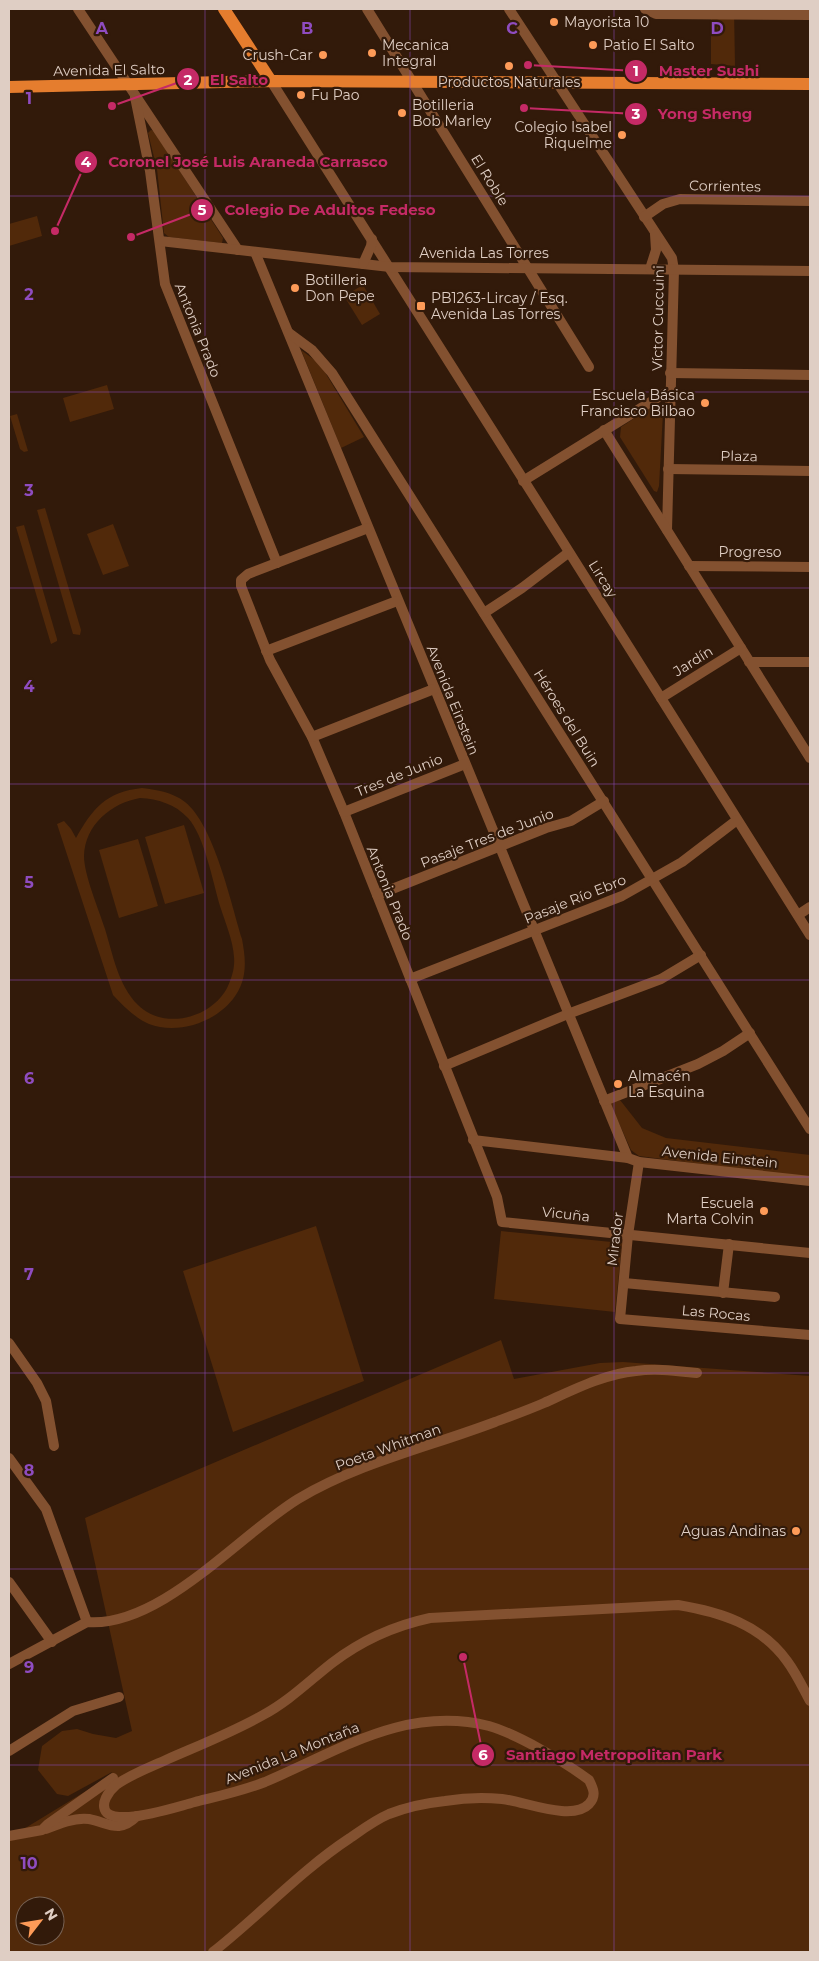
<svg xmlns="http://www.w3.org/2000/svg" width="819" height="1961" font-family="Montserrat,sans-serif">
<style>
.green{fill:#51290a;fill-rule:evenodd}
.lines{fill:none;stroke-linecap:round;stroke-linejoin:round}
.minor{stroke:#835130;stroke-width:10}
.major{stroke:#e57d2e;stroke-width:12}
.grid{fill:none;stroke:#8f4cc0;stroke-width:1;stroke-opacity:0.55}
.poi-dot{fill:#fe9b58;stroke:#321a0a;stroke-width:2}
.labels{text-anchor:middle;stroke-width:4.5;stroke-linejoin:round;paint-order:stroke}
.poi-label{font-size:14px;fill:#dfcec4;stroke:#321a0a;text-anchor:start}
.street-label{font-size:14px;fill:#dfcec4;stroke:#321a0a}
.grid-label{font-size:16px;text-anchor:middle;font-weight:bold;fill:#8f4cc0;stroke:#321a0a;stroke-width:4.5;stroke-linejoin:round;paint-order:stroke}
.leader{fill:none;stroke:#c52a66;stroke-width:2}
.callout-dot{fill:#c52a66;stroke:#321a0a;stroke-width:2}
.mark-label{font-size:15px;text-anchor:middle;font-weight:bold;fill:#fff}
.callout-label{font-size:15px;text-anchor:middle;font-weight:bold;fill:#c52a66;stroke:#321a0a;stroke-width:4.5;stroke-linejoin:round;paint-order:stroke}
</style>
<rect width="100%" height="100%" fill="#321a0a"/>
<g class="green">
<path d="M711 9H734L735 66 711 64Z"/>
<path d="M151 130 154 131 223 238 222 243 169 237 164 233 157 169 148 133Z"/>
<path d="M37 216 42 236 9 246V224Z"/>
<path d="M363 285 380 314 362 325 344 296Z"/>
<path d="M301 350 320 364 364 437 341 448Z"/>
<path d="M107 385 114 409 70 422 63 398Z"/>
<path d="M653 406H658L663 413 659 486 657 492 654 491 620 437 621 427Z"/>
<path d="M17 414 28 451 24 452 20 449 10 416Z"/>
<path d="M45 508 81 630 80 635 73 634 37 510Z"/>
<path d="M113 524 129 566 103 575 87 534Z"/>
<path d="M24 525 57 639V641L51 644 16 527Z"/>
<path d="M142 788C158 790 172 792 185 802 214 825 231 903 242 939 244 950 246 962 244 974 238 1014 185 1038 149 1024 135 1018 123 1006 113 995L57 824 64 821 71 829 76 838C93 808 106 792 142 788ZM140 798C158 799 175 804 188 818 204 835 213 882 220 906 225 922 233 940 234 957 235 967 232 977 228 986 213 1018 164 1031 138 1005 118 985 113 955 105 929 99 910 84 875 84 856 85 825 111 803 140 798Z"/>
<path d="M184 825 204 893 165 904 145 837Z"/>
<path d="M138 839 158 906 119 918 99 850Z"/>
<path d="M620 1100 642 1128 666 1138 810 1155V1178L639 1156 631 1150 610 1103Z"/>
<path d="M316 1226 364 1381 233 1432 183 1271Z"/>
<path d="M501 1231 622 1243 615 1312 494 1299Z"/>
<path d="M501 1340 514 1379 600 1363 623 1362 810 1376V1952H9V1838L109 1777 112 1772 68 1796 57 1794 38 1770 42 1746 62 1731 77 1729 93 1734 116 1738 132 1731 85 1518ZM25 1906H55V1936H25Z"/>
</g>
<g class="lines">
<g class="minor">
<path d="M78 9 238 250"/>
<path d="M367 9 589 367"/>
<path d="M509 9 672 258 674 270 667 530"/>
<path d="M645 9 656 14 810 15"/>
<path d="M271 81C453 365 630 650 810 935"/>
<path d="M135 97 150 171 165 284 277 563"/>
<path d="M644 217 663 204 680 199 810 201"/>
<path d="M160 241 390 267 810 271"/>
<path d="M255 252 628 1158"/>
<path d="M363 264 371 246 372 239"/>
<path d="M650 269 656 250 655 234"/>
<path d="M289 333 312 350 332 373 810 1129"/>
<path d="M670 373 810 375"/>
<path d="M604 430 810 758"/>
<path d="M668 469 810 471"/>
<path d="M523 481 670 390"/>
<path d="M368 528 248 574 241 580V586L270 660 312 737 344 812 497 1197 502 1222 810 1253"/>
<path d="M689 566 810 567"/>
<path d="M484 613 522 588 568 553"/>
<path d="M266 651 397 601"/>
<path d="M749 662H810"/>
<path d="M661 698 741 648"/>
<path d="M312 737 434 689"/>
<path d="M344 812 465 764"/>
<path d="M377 895 546 828 571 821 604 801"/>
<path d="M798 915 810 907"/>
<path d="M410 979 622 896 682 862 737 820"/>
<path d="M444 1066 568 1014 661 979 701 955"/>
<path d="M604 1101 698 1064 723 1051 750 1033"/>
<path d="M473 1140 628 1158 639 1162 810 1181"/>
<path d="M639 1162 628 1235 620 1319 810 1335"/>
<path d="M624 1283 775 1297"/>
<path d="M723 1293 729 1244"/>
<path d="M9 1343 37 1383 46 1401 54 1446"/>
<path d="M9 1458 46 1509 87 1622"/>
<path d="M9 1582 52 1642"/>
<path d="M9 1664 87 1622C160 1628 239 1535 298 1499 358 1463 429 1447 495 1422 511 1416 528 1410 544 1403 573 1390 604 1374 636 1371 656 1368 677 1371 697 1373"/>
<path d="M9 1751 73 1711 119 1697"/>
<path d="M46 1829C58 1824 75 1817 89 1819 109 1823 119 1834 137 1816"/>
<path d="M9 1836 42 1830 48 1824 113 1778"/>
<path d="M213 1952C260 1915 300 1871 350 1838 363 1829 375 1820 389 1814 407 1807 426 1803 445 1801 463 1798 483 1797 502 1799 524 1801 572 1822 589 1804 597 1796 593 1788 589 1780 565 1762 517 1734 489 1726 405 1705 339 1751 265 1782 242 1791 219 1796 195 1802 173 1808 152 1815 129 1817 122 1817 113 1818 107 1813 99 1804 109 1791 116 1785 131 1774 151 1767 168 1759 200 1745 233 1732 263 1715 289 1701 309 1681 332 1663 362 1640 393 1626 430 1618L678 1605C720 1612 760 1624 787 1661 796 1673 803 1688 810 1701"/>
</g>
<g class="major">
<path d="M224 9 271 81"/>
<path d="M9 87 271 81 810 84"/>
</g>
</g>
<path class="grid" d="M205 9V1952M410 9V1952M614 9V1952M9 196H810M9 392H810M9 588H810M9 784H810M9 980H810M9 1177H810M9 1373H810M9 1569H810M9 1765H810"/>
<g class="poi-dot">
<circle cx="554" cy="22" r="5"/>
<circle cx="593" cy="45" r="5"/>
<circle cx="372" cy="53" r="5"/>
<circle cx="323" cy="55" r="5"/>
<circle cx="509" cy="66" r="5"/>
<circle cx="301" cy="95" r="5"/>
<circle cx="402" cy="113" r="5"/>
<circle cx="622" cy="135" r="5"/>
<circle cx="295" cy="288" r="5"/>
<rect x="416" y="301" width="10" height="10" rx="2.5"/>
<circle cx="705" cy="403" r="5"/>
<circle cx="618" cy="1084" r="5"/>
<circle cx="764" cy="1211" r="5"/>
<circle cx="796" cy="1531" r="5"/>
</g>
<g class="labels">
<g class="poi-label">
<text x="564" y="27">Mayorista 10</text>
<text x="382" y="50">Mecanica<tspan x="382" dy="16">Integral</tspan></text>
<text x="603" y="50">Patio El Salto</text>
<text x="313" y="60" text-anchor="end">Crush-Car</text>
<text x="509" y="87" text-anchor="middle">Productos Naturales</text>
<text x="311" y="100">Fu Pao</text>
<text x="412" y="110">Botilleria<tspan x="412" dy="16">Bob Marley</tspan></text>
<text x="612" y="132" text-anchor="end">Colegio Isabel<tspan x="612" dy="16">Riquelme</tspan></text>
<text x="305" y="285">Botilleria<tspan x="305" dy="16">Don Pepe</tspan></text>
<text x="431" y="303">PB1263-Lircay / Esq.<tspan x="431" dy="16">Avenida Las Torres</tspan></text>
<text x="695" y="400" text-anchor="end">Escuela Básica<tspan x="695" dy="16">Francisco Bilbao</tspan></text>
<text x="628" y="1081">Almacén<tspan x="628" dy="16">La Esquina</tspan></text>
<text x="754" y="1208" text-anchor="end">Escuela<tspan x="754" dy="16">Marta Colvin</tspan></text>
<text x="786" y="1536" text-anchor="end">Aguas Andinas</text>
</g>
<g class="street-label">
<text transform="translate(109 70) rotate(-1)" y="5">Avenida El Salto</text>
<text transform="translate(490 180) rotate(58)" y="5">El Roble</text>
<text transform="translate(725 186) rotate(1)" y="5">Corrientes</text>
<text x="484" y="258">Avenida Las Torres</text>
<text transform="translate(658 318) rotate(-89)" y="5">Víctor Cuccuini</text>
<text transform="translate(198 330) rotate(68)" y="5">Antonia Prado</text>
<text transform="translate(739 456) rotate(1)" y="5">Plaza</text>
<text x="750" y="557">Progreso</text>
<text transform="translate(603 579) rotate(58)" y="5">Lircay</text>
<text transform="translate(693 661) rotate(-32)" y="5">Jardín</text>
<text transform="translate(453 700) rotate(68)" y="5">Avenida Einstein</text>
<text transform="translate(567 718) rotate(58)" y="5">Héroes del Buin</text>
<text transform="translate(399 775) rotate(-22)" y="5">Tres de Junio</text>
<text transform="translate(487 838) rotate(-21)" y="5">Pasaje Tres de Junio</text>
<text transform="translate(390 893) rotate(68)" y="5">Antonia Prado</text>
<text transform="translate(575 899) rotate(-22)" y="5">Pasaje Río Ebro</text>
<text transform="translate(720 1157) rotate(6)" y="5">Avenida Einstein</text>
<text transform="translate(566 1214) rotate(6)" y="5">Vicuña</text>
<text transform="translate(615 1239) rotate(-83)" y="5">Mirador</text>
<text transform="translate(716 1313) rotate(5)" y="5">Las Rocas</text>
<text transform="translate(388 1447) rotate(-20)" y="5">Poeta Whitman</text>
<text transform="translate(292 1753) rotate(-22)" y="5">Avenida La Montaña</text>
</g>
</g>
<g class="grid-label">
<text x="102" y="34">A</text>
<text x="307" y="34">B</text>
<text x="512" y="34">C</text>
<text x="717" y="34">D</text>
<text x="29" y="104">1</text>
<text x="29" y="300">2</text>
<text x="29" y="496">3</text>
<text x="29" y="692">4</text>
<text x="29" y="888">5</text>
<text x="29" y="1084">6</text>
<text x="29" y="1280">7</text>
<text x="29" y="1476">8</text>
<text x="29" y="1673">9</text>
<text x="29" y="1869">10</text>
</g>
<path class="leader" d="M528 65L636 71M112 106L188 79M524 108L636 114M55 231L86 162M131 237L202 210M463 1657L483 1755"/>
<g class="callout-dot">
<circle cx="528" cy="65" r="5"/>
<circle cx="112" cy="106" r="5"/>
<circle cx="524" cy="108" r="5"/>
<circle cx="55" cy="231" r="5"/>
<circle cx="131" cy="237" r="5"/>
<circle cx="463" cy="1657" r="5"/>
<circle cx="636" cy="71" r="12"/>
<circle cx="188" cy="79" r="12"/>
<circle cx="636" cy="114" r="12"/>
<circle cx="86" cy="162" r="12"/>
<circle cx="202" cy="210" r="12"/>
<circle cx="483" cy="1755" r="12"/>
</g>
<g class="mark-label">
<text x="636" y="76">1</text>
<text x="188" y="85">2</text>
<text x="636" y="119">3</text>
<text x="86" y="167">4</text>
<text x="202" y="215">5</text>
<text x="483" y="1760">6</text>
</g>
<g class="callout-label">
<text x="709" y="76">Master Sushi</text>
<text x="239" y="85">El Salto</text>
<text x="705" y="119">Yong Sheng</text>
<text x="248" y="167">Coronel José Luis Araneda Carrasco</text>
<text x="330" y="215">Colegio De Adultos Fedeso</text>
<text x="614" y="1760">Santiago Metropolitan Park</text>
</g>
<rect width="819" height="1961" fill="none" stroke="#dfcec4" stroke-width="20"/>
<g transform="translate(40 1921) rotate(59)"><circle r="24" fill="#321a0a" stroke="#776254"/>
<path d="M0-4L9 19L0 12L-9 19Z" fill="#fe9b58"/>
<text y="-8" font-size="14" font-weight="bold" text-anchor="middle" fill="#dfcec4">N</text>
</g>
</svg>
